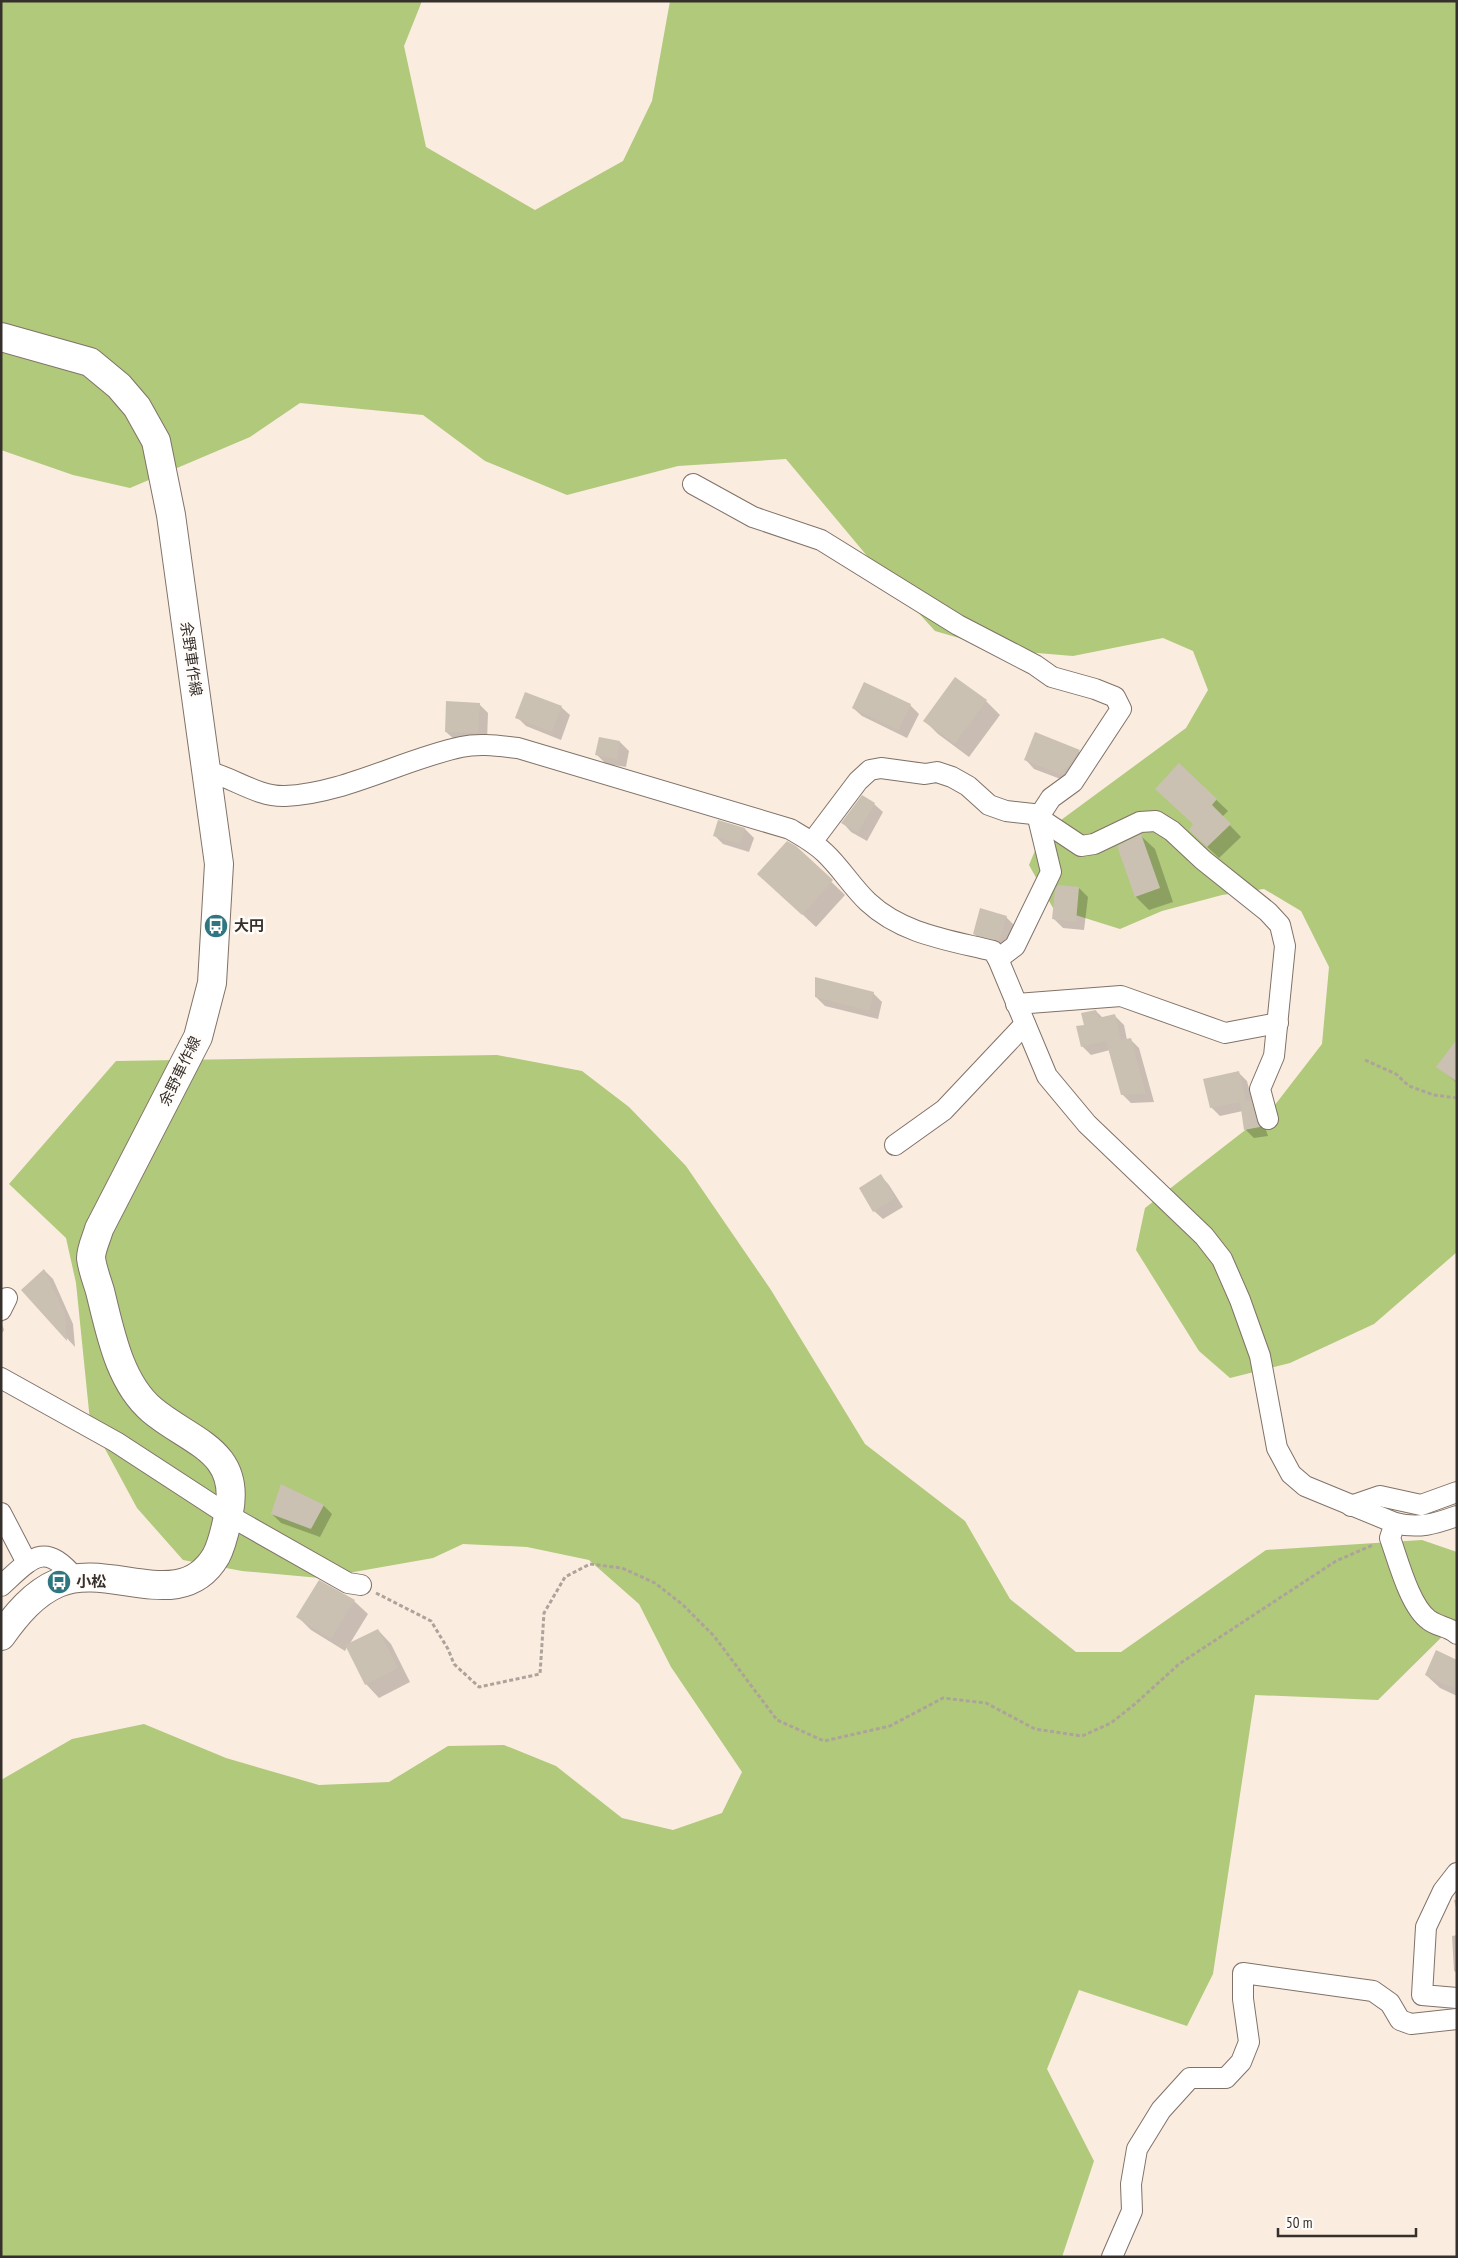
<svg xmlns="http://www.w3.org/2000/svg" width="1458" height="2258" font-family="'PT Sans Narrow','Noto Sans JP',sans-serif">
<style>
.forest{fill:#b0c97b}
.shadow{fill:#0003}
.building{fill:#cbc1b2}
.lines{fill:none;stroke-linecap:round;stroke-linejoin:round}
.street-casing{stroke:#807268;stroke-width:22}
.secondary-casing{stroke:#807268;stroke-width:30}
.path{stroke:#aea39a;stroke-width:3;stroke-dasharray:4 2.5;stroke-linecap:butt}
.street{stroke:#fff;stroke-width:20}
.secondary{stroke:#fff;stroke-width:28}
.labels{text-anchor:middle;stroke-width:5;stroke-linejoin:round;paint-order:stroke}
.street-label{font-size:15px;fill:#36302c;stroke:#fffcf9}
.poi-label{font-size:15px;font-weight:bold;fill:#36302c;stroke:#fffcf9;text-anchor:start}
</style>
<rect width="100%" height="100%" fill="#fbece0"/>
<g class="forest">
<path d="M1 1H422L404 46 426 147 535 210 623 161 652 101 670 1H1457V1252L1374 1324 1290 1363 1230 1378 1199 1351 1136 1250 1145 1208 1271 1110 1322 1044 1329 967 1301 911 1264 889 1222 895 1162 911 1120 929 1053 908 1029 865 1042 834 1186 728 1208 690 1193 651 1163 638 1073 656 1001 650 935 631 873 563 786 459 678 466 567 495 485 461 423 415 300 403 250 437 130 488 73 475 1 450Z"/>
<path d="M497 1055 582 1071 629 1107 686 1166 771 1290 865 1444 965 1521 1010 1599 1076 1652H1121L1266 1550 1422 1540 1457 1552V1622L1378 1700 1255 1695 1213 1974 1187 2026 1079 1990 1047 2069 1094 2161 1062 2257H1V1780L72 1739 144 1724 226 1758 319 1785 389 1782 448 1746 504 1745 556 1766 622 1818 673 1830 722 1813 742 1772 671 1667 639 1604 589 1560 527 1547 463 1544 433 1558 320 1578 242 1571 183 1560 137 1508 90 1421 76 1283 66 1238 9 1184 116 1061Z"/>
</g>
<g class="shadow">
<path d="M955 678 986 701 1000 715 969 757 938 734 925 721Z"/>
<path d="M479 704 488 713 487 742 455 740 446 732Z"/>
<path d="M910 705 919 714 907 738 862 716 853 708Z"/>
<path d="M561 707 570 715 561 740 526 726 517 717Z"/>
<path d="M620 742 629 751 626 767 606 764 597 755Z"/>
<path d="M1079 751 1088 760 1071 783 1034 769 1026 760Z"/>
<path d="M1180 765 1228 811 1222 817 1241 837 1219 858 1202 842Z"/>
<path d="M874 804 883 812 867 841 851 832 843 823Z"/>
<path d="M719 821 745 829 754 838 749 852 723 844 715 836Z"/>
<path d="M1141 836 1155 849 1173 902 1149 910 1136 897Z"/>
<path d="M795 847 845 895 816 927 773 887Z"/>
<path d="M1079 888 1088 897 1084 930 1063 928 1054 919Z"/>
<path d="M1006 917 1015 926 1008 950 983 942 974 934Z"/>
<path d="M873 993 882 1002 878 1019 825 1006 816 997Z"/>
<path d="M1096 1011 1103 1018 1115 1016 1124 1025 1127 1040 1130 1039 1139 1048 1154 1102 1131 1103 1122 1094 1110 1050 1091 1055 1082 1046 1085 1026Z"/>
<path d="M1457 1058V1083L1438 1067Z"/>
<path d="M1238 1072 1247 1081 1253 1104 1259 1110 1268 1136 1254 1138 1245 1129 1243 1111 1220 1116 1211 1107Z"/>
<path d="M881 1176 889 1185 903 1207 883 1219 874 1211Z"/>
<path d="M44 1270 53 1279 73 1324 75 1347 23 1290Z"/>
<path d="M1 1316 4 1318 2 1324 4 1330 1 1335Z"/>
<path d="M282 1485 324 1506 332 1514 320 1537 281 1523 272 1514Z"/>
<path d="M354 1601 368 1614 349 1645 378 1630 391 1644 410 1682 379 1698 366 1684 347 1647 345 1651 311 1630 298 1617Z"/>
<path d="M1457 1661V1696L1440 1688 1426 1675Z"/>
<path d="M1454 1900H1457V1912Z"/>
<path d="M1457 1935V1973L1454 1971 1452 1936Z"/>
</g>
<g class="building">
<path d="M955 677 987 700 955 744 923 721Z"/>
<path d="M864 682 911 704 898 730 852 708Z"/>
<path d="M525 692 562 706 552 732 515 718Z"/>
<path d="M446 701 480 703 478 733 445 732Z"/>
<path d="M1035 732 1080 750 1062 775 1024 760Z"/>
<path d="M599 737 620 741 617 759 595 755Z"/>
<path d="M1179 763 1217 799 1212 805 1231 824 1207 847 1189 830 1193 824 1155 789Z"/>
<path d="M862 795 875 803 858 833 841 823Z"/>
<path d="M718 820 745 828 740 844 713 836Z"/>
<path d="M1141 834 1160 888 1135 897 1117 846Z"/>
<path d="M787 841 796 846 833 880 802 915 757 874Z"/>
<path d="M1058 885 1079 887 1076 922 1052 919 1055 890Z"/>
<path d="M980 908 1007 916 999 942 973 934Z"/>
<path d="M815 977 874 992 869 1011 815 997Z"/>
<path d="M1096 1010 1098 1018 1115 1014 1121 1040 1131 1038 1146 1094 1121 1095 1106 1041 1081 1047 1076 1026 1084 1025 1081 1013Z"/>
<path d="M1457 1039V1082L1436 1067Z"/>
<path d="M1239 1071 1246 1101 1210 1108 1203 1079Z"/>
<path d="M1251 1100 1260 1127 1244 1130 1240 1102Z"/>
<path d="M881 1174 895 1198 873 1212 859 1188Z"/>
<path d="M44 1269 65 1314 67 1341 21 1290Z"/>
<path d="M281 1484 324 1505 311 1529 271 1514Z"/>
<path d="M319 1580 355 1600 331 1639 296 1617Z"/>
<path d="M378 1629 398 1668 365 1685 345 1645Z"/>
<path d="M1436 1650 1457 1660V1690L1425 1675Z"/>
</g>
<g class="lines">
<g class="street-casing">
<g id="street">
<path d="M693 484 753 517 821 540 958 625 1035 665 1052 677 1095 689 1115 697 1121 709 1073 782 1051 798 1038 818 1051 872 1015 946 998 959"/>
<path d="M206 771C233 777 257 797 285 796 343 794 404 759 461 747 480 743 499 746 518 748L790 829C802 836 815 843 825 853 841 868 852 887 868 902 902 934 949 940 993 951L998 959 1047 1076 1087 1124 1204 1236 1222 1259 1240 1300 1260 1356 1277 1448 1291 1474 1305 1486 1395 1523C1418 1529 1435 1524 1457 1516"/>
<path d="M812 842 858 781 870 770 881 768 925 774 937 772 952 777 968 786 989 805 1006 811 1033 814 1081 846 1094 844 1140 822 1156 821 1172 831 1203 860 1268 912 1280 925 1285 946 1274 1056 1260 1089 1268 1119"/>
<path d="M1016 1004 1121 996 1225 1033 1278 1023"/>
<path d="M895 1145 944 1110 1025 1024"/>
<path d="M1 1310 7 1298"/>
<path d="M1 1378 116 1442 228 1515 348 1583 361 1585"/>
<path d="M1351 1506 1380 1496 1421 1505 1457 1492"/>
<path d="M1 1513 27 1563"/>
<path d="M1395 1523 1390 1538C1398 1560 1410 1607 1429 1620 1438 1627 1448 1626 1457 1634"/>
<path d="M1 1586C32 1558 44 1540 76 1579"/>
<path d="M1457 1873 1443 1891 1426 1927 1422 1995 1457 1998"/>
<path d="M1112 2257 1132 2211 1131 2184 1137 2149 1161 2110 1190 2078H1226L1241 2062 1249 2042 1243 1999V1973L1373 1991 1390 2003 1400 2020 1411 2024 1457 2019"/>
</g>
</g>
<g class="secondary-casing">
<path id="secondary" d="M1 337 90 362 119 386 137 407 156 441 171 515 219 864 212 983 198 1037 99 1229C97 1237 91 1249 91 1258 92 1268 97 1281 100 1291 110 1331 119 1382 152 1410 190 1442 241 1450 229 1512 226 1526 223 1543 216 1556 181 1616 110 1561 58 1583 34 1593 16 1615 1 1636"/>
</g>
<g class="path">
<path d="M1365 1060 1396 1074 1409 1086 1434 1095 1457 1098"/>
<path d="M376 1593 431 1621 448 1649 454 1664 479 1687 540 1674 544 1613 565 1577 590 1564 622 1568 655 1583 683 1605 714 1636 777 1720 824 1741 890 1726 943 1698 986 1703 1035 1729 1082 1736 1111 1723 1135 1704 1179 1664 1336 1561 1373 1545"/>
</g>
<use href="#street" class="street"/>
<use href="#secondary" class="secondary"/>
</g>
<defs>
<g id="bus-disc" transform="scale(1.25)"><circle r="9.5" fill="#2e7680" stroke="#fffcf9"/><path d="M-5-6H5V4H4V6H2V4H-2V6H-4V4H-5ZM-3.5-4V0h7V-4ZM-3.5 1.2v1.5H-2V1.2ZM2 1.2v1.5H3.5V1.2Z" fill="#fff"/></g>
</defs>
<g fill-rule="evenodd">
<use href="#bus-disc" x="216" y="926"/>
<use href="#bus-disc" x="59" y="1582"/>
</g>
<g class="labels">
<g class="street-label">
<text transform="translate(191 659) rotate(82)" y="5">余野車作線</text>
<text transform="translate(180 1071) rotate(-64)" y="5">余野車作線</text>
</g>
<g class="poi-label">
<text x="234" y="931">大円</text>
<text x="76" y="1587">小松</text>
</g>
</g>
<rect width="1458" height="2258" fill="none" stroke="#36302c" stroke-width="5"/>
<path d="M1278 2228v8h138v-8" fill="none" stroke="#36302c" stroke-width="2.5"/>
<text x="1286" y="2228" font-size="15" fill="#36302c" stroke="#fffcf9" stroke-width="4" paint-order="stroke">50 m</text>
</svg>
